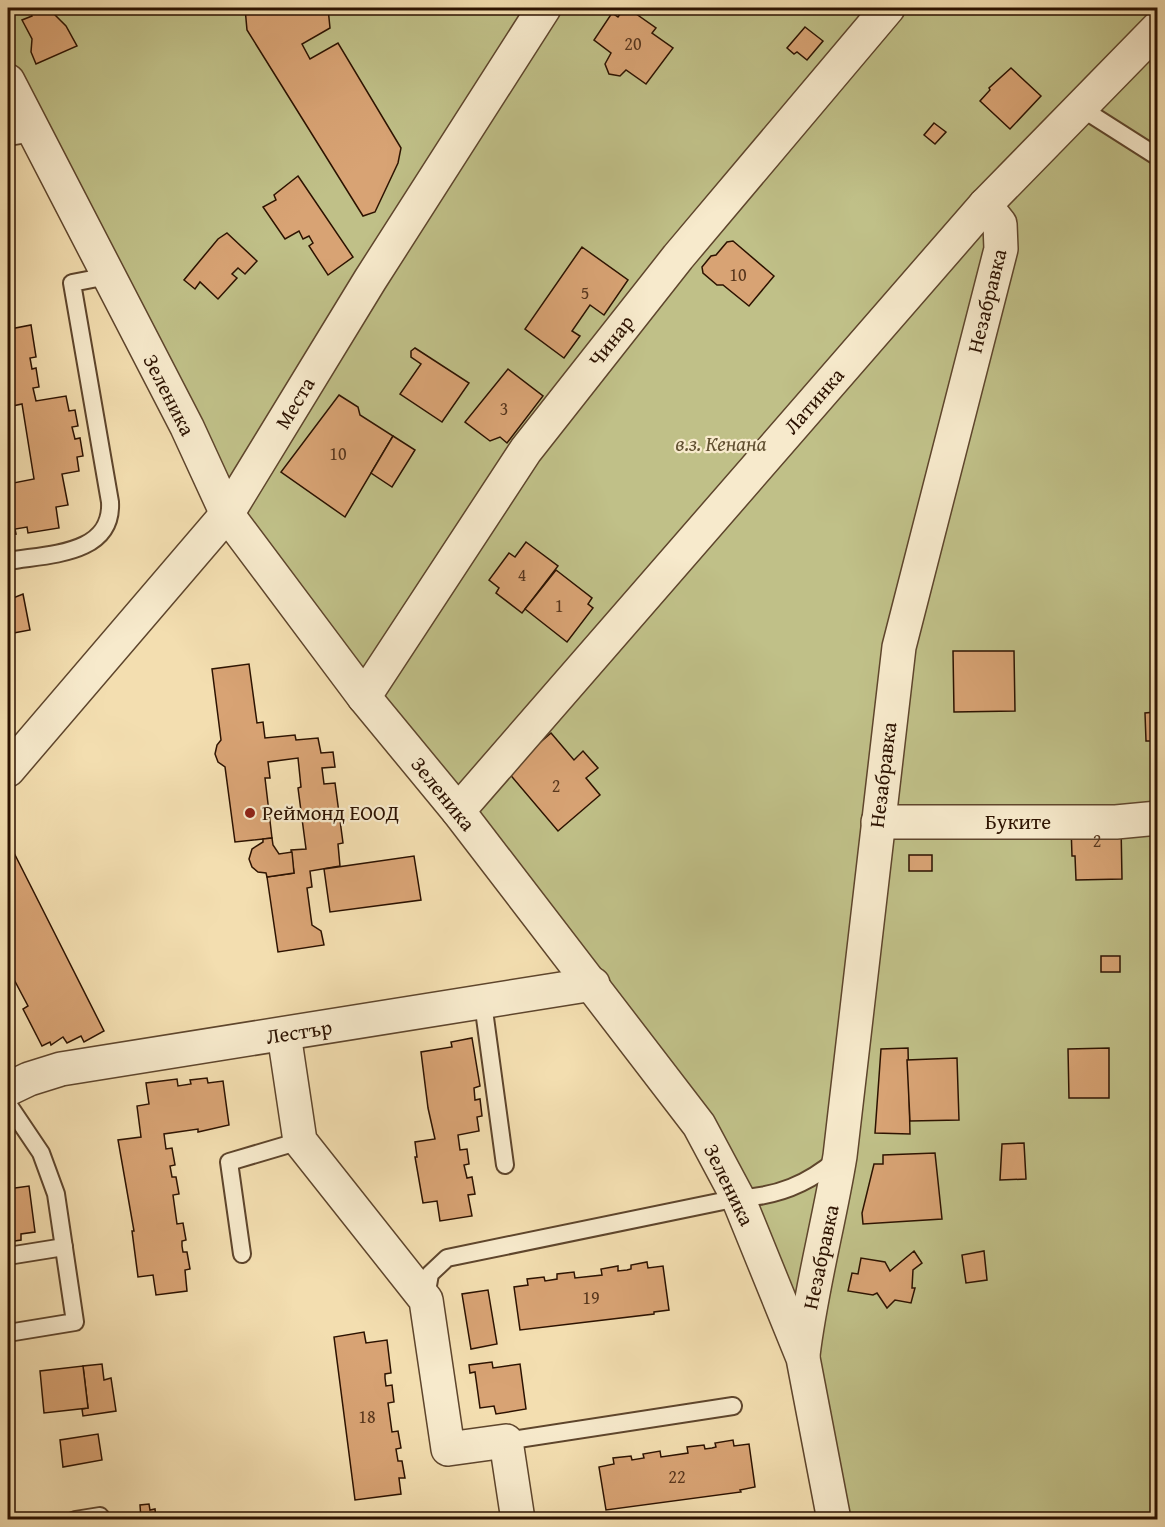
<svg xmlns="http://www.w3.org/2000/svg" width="1165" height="1527" font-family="'Gentium Book Plus',serif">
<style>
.green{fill:#c0c088;stroke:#766944;stroke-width:1.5}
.building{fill:#d8a374;stroke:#2c1200;stroke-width:1.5}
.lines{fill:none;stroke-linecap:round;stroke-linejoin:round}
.service-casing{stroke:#5e452c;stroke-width:20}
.minor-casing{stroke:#5e452c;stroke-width:36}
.service{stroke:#f7eacc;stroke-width:16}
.minor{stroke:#f7eacc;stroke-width:33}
.poi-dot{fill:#8f2418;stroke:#f7eacc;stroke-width:2}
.labels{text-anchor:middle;stroke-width:4.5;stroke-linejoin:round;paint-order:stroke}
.number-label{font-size:18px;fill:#57361d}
.street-label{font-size:21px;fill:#2c1200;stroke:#f7eacc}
.park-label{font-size:21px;font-style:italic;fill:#604f30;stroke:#f7eacc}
.poi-label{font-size:21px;fill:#2c1200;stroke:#f7eacc;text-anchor:start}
</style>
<rect width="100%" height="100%" fill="#f3deb0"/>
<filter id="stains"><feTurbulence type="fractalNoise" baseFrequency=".00333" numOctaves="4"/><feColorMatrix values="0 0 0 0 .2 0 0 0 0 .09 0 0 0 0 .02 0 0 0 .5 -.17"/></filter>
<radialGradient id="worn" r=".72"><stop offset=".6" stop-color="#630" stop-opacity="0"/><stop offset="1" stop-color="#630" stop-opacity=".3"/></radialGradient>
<path class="green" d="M8 8H1157V1519H822L803 1358 738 1198 227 514 8 81Z"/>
<g class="building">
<path d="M29 8H48L66 26 77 46 36 64 31 52 32 39 22 20 32 16Z"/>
<path d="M245 8H328L330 28 302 44 310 59 338 43 401 148 398 163 375 212 363 216 247 30Z"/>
<path d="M618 8H633L632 11 656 28 652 33 673 48 646 84 626 70 620 76 609 74 605 64 611 53 594 40 612 13 618 17 621 13Z"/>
<path d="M805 27 823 41 807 60 797 52 794 54 787 48Z"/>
<path d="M1011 68 1041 96 1010 129 980 101 990 90 989 88Z"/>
<path d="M934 123 946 132 935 144 924 135Z"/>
<path d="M298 176 353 257 328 275 309 246 313 243 309 236 303 239 299 231 285 239 263 207 276 200 274 195Z"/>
<path d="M227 233 257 261 245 274 238 268 232 274 237 278 218 299 200 282 195 289 184 280 218 239Z"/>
<path d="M733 241 774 276 749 306 723 285H717L703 273 702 267 711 256 716 255 727 242Z"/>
<path d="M582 247 628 280 604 315 590 305 572 331 580 336 564 358 525 329Z"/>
<path d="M8 317 10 329 31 325 36 357 30 358 32 369 36 368 39 387 33 388 36 401 66 396 69 411 75 410 78 426 72 427 75 439 80 438 83 456 77 457 79 471 62 474 68 505 56 507 59 528 28 533 27 527 15 529 16 534 8 535V484L34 479 22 404 8 407Z"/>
<path d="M415 348 469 383 442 422 400 394 421 364 411 357V351Z"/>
<path d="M508 369 543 396 507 443 500 437 490 441 465 422Z"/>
<path d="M339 395 358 407 360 415 393 436 345 517 281 472Z"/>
<path d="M393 436 415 450 392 487 371 473Z"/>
<path d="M526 542 558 566 522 613 496 593 499 588 489 580 509 553 515 557Z"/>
<path d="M556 570 592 598 588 604 593 608 567 642 525 609Z"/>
<path d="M23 594 30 630 8 634V600Z"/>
<path d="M953 651H1014L1015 711 954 712Z"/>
<path d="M249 664 257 723 263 722 265 738 295 735 296 740 318 738 321 753 333 752 335 767 322 768 324 784 335 783 343 843 338 844 340 866 310 871 312 887 307 888 312 925 321 931 324 945 278 952 267 877 294 873 291 850 306 849 298 788 301 787 298 758 268 762 270 778H265L272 838 235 842 225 767 218 762 215 754 217 745 221 740 212 669Z"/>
<path d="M1158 701V741H1146L1145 713 1155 712 1154 702Z"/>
<path d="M551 733 574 760 583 751 598 768 586 778 600 795 558 831 507 771Z"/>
<path d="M1121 825 1122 879 1076 880 1075 856H1072L1071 826Z"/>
<path d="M272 838 273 845 279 854 292 852 294 873 267 877 266 873 258 872 252 867 249 859 252 849 263 842V839Z"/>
<path d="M8 841 104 1031 84 1042 81 1036 67 1043 63 1037 51 1045 50 1042 42 1046 23 1009 28 1006 10 972 8 973Z"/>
<rect x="909" y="855" width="23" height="16"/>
<path d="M414 856 421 900 330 912 324 869Z"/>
<rect x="1101" y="956" width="19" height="16"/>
<path d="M472 1038 480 1086 474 1088 475 1100 480 1099 482 1116 477 1117 479 1131 458 1135 460 1150 467 1149 469 1164 464 1165 467 1178 472 1177 475 1194 468 1195 472 1216 440 1221 437 1201 423 1203 415 1157H417L415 1142 435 1139 428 1108 421 1052 452 1047 451 1042Z"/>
<path d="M908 1048 910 1134 875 1133 881 1049Z"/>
<path d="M1109 1048V1098H1069L1068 1049Z"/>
<path d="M957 1058 959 1120 910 1121 907 1060Z"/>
<path d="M207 1078 208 1083 223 1081 229 1125 198 1132V1129L164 1134 166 1149 172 1148 175 1165 170 1166 172 1177H176L179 1194 173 1195 177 1224 183 1223 186 1240 182 1241V1246L183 1252H187L190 1269 185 1270 187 1291 156 1295 153 1275 138 1277 132 1231H134L118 1140 141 1137 137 1106 149 1104 146 1083 177 1079 178 1086 191 1084 190 1080Z"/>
<path d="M1024 1143 1026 1179 1000 1180 1002 1144Z"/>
<path d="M935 1153 942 1219 863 1224 862 1213 874 1164H883V1155Z"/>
<path d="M29 1186 35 1232 21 1234V1240L8 1242V1189Z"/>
<path d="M914 1251 922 1263 913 1270 912 1288H915L911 1303 895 1300 887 1308 877 1293 873 1295 848 1291 852 1273 858 1274 861 1258 885 1262 890 1271Z"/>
<path d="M984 1251 987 1280 966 1283 962 1255Z"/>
<path d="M647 1262 648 1268 663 1266 669 1310 654 1312V1314L520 1330 514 1287 528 1285 527 1279 544 1277 545 1281 557 1279V1274L574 1272 575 1278 602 1275 601 1269 618 1266V1271L627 1270 631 1269V1265Z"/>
<path d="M488 1290 497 1344 471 1349 462 1294Z"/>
<path d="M364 1332 366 1343 387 1340 391 1373 385 1374V1378L386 1386 392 1385 394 1402 388 1403 392 1432 398 1431 401 1448 396 1449 398 1461H402L405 1478H399L401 1494 355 1500 334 1337Z"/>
<path d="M492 1362 493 1368 520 1364 526 1409 496 1414 494 1406 480 1408 475 1372 470 1373 469 1365Z"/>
<path d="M102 1364 104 1380 111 1378 116 1411 83 1416 82 1409 88 1408 83 1366Z"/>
<path d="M83 1366 88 1408 44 1413 40 1371Z"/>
<path d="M8 1375 13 1416 8 1417Z"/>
<path d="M98 1434 102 1460 63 1467 60 1440Z"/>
<path d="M733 1440 734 1446 749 1444 755 1487 740 1490 741 1492 606 1510 599 1467 614 1464 613 1458 631 1456 632 1460 644 1458 643 1454 660 1451 661 1457 688 1453 687 1447 704 1445 705 1449 712 1448 716 1447 715 1443Z"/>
<path d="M149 1504 150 1510 155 1509 156 1519 141 1520 140 1505Z"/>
</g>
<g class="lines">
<g class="service-casing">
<g id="service">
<path d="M1081 108 1158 157"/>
<path d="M8 137 33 133"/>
<path d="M8 561C46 554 113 556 110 502L72 283 108 276"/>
<path d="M483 1003 505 1165"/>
<path d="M8 1104 41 1153 56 1194 75 1322 8 1333"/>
<path d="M242 1254 229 1162 300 1141"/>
<path d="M8 1256 64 1247"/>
<path d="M426 1297 430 1274 447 1258 738 1198C777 1197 808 1184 837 1159"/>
<path d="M506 1441 733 1406"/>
<path d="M75 1520 100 1516"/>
</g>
</g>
<g class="minor-casing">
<g id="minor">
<path d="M8 81 187 427 227 514 364 697 458 811 699 1125 738 1198 803 1358 834 1520"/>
<path d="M364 697 526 450 678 257 888 8"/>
<path d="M8 770 227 514 370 280 544 8"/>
<path d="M458 811 985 205 1158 28"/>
<path d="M878 822H1116L1158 818"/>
<path d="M284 1034 300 1141 426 1300 448 1449 506 1441 518 1520"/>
<path d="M8 1089 29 1079 61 1069 593 984"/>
<path d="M803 1355C811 1288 829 1223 840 1156L899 647 1001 249 1000 224 985 205"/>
</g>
</g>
<use href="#service" class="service"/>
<use href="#minor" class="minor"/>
</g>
<circle class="poi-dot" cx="250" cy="813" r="6"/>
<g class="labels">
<g class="number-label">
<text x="633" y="50">20</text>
<text x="738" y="281">10</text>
<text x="585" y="299">5</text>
<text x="504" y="415">3</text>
<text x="338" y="460">10</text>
<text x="522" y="581">4</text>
<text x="559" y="612">1</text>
<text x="556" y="792">2</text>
<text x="1097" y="847">2</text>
<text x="591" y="1304">19</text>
<text x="367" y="1423">18</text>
<text x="677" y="1483">22</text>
</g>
<g class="street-label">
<text transform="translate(987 301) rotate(-76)" y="7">Незабравка</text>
<text transform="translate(611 341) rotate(-52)" y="7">Чинар</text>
<text transform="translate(169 395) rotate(63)" y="7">Зеленика</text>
<text transform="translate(814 401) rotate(-49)" y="7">Латинка</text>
<text transform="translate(295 403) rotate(-59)" y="7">Места</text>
<text transform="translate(883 775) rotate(-83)" y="7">Незабравка</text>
<text transform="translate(443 794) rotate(51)" y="7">Зеленика</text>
<text x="1018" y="829">Буките</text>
<text transform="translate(299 1032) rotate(-9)" y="7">Лестър</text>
<text transform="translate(729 1185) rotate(64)" y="7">Зеленика</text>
<text transform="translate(821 1257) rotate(-78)" y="7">Незабравка</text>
</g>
<g class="park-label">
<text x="721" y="451">в.з. Кенана</text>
</g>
<g class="poi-label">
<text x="262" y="820">Реймонд ЕООД</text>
</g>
</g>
<rect width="1165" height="1527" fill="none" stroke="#f3deb0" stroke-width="30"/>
<rect x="9" y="9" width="1147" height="1509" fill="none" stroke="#2c1200" stroke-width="3"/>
<rect x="15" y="15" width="1135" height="1497" fill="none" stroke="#2c1200" stroke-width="1.5"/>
<rect width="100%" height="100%" filter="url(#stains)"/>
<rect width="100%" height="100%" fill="url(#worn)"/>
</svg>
